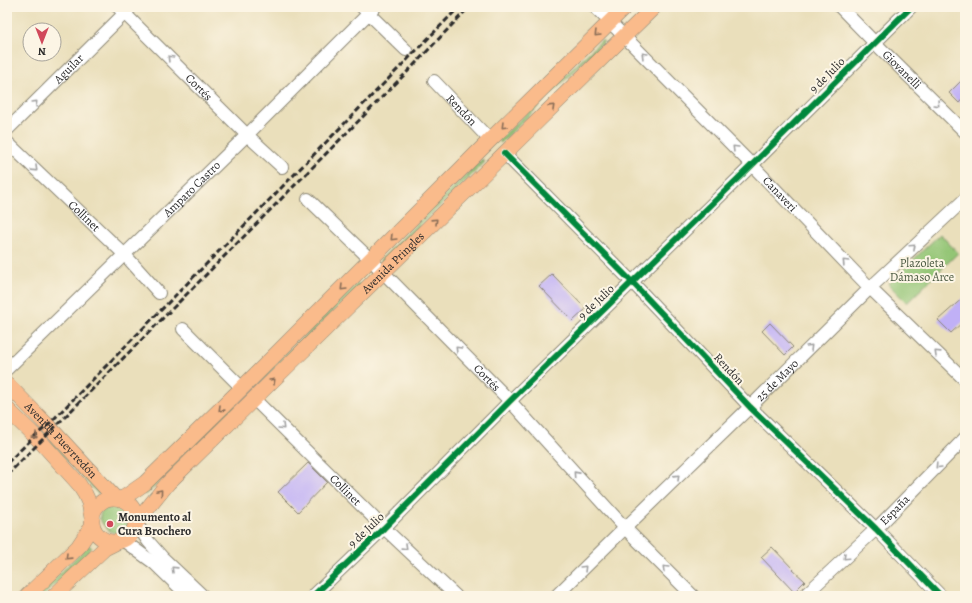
<svg xmlns="http://www.w3.org/2000/svg" width="972" height="603" font-family="Alegreya,serif">
<style>
.green{fill:#93c575;stroke:#5f7850}
.building{fill:#c0b0f6}
.lines{fill:none;stroke-linecap:round;stroke-linejoin:round}
.minor-casing{stroke:#8a8573;stroke-width:14}
.major-casing{stroke:#8a8573;stroke-width:16}
.minor{stroke:#fff;stroke-width:12}
.major{stroke:#fabb8b;stroke-width:15}
.rail{stroke:#2b2b2b;stroke-width:3;stroke-dasharray:6 3;stroke-linecap:butt}
.cycleway-casing{stroke:#fcf5e5;stroke-width:8}
.cycleway{stroke:#00873e;stroke-width:6}
.oneway{stroke:#886c56}
.oneway2{stroke:#a0a0a0}
.poi-dot{fill:#d1495b;stroke:#fcf5e5;stroke-width:1.5}
.labels{text-anchor:middle;stroke-width:4;stroke-linejoin:round;paint-order:stroke}
.street-label{font-size:12px;fill:#2b2b2b;stroke:#fcf5e5}
.park-label{font-size:12px;fill:#4a5941;stroke:#fcf5e5}
.poi-label{font-size:12px;font-weight:bold;fill:#2b2b2b;stroke:#fcf5e5;text-anchor:start}
</style>
<rect width="100%" height="100%" fill="#fcf5e5"/>
<filter id="ink" filterUnits="userSpaceOnUse"><feTurbulence type="fractalNoise" baseFrequency=".025" numOctaves="2"/><feDisplacementMap in="SourceGraphic" scale="8" xChannelSelector="R" yChannelSelector="G"/><feConvolveMatrix kernelMatrix="1 2 1 2 8 2 1 2 1" color-interpolation-filters="sRGB"/></filter>
<filter id="wash" filterUnits="userSpaceOnUse"><feTurbulence type="fractalNoise" baseFrequency=".012" numOctaves="4" result="noise"/><feDisplacementMap in="SourceGraphic" scale="16" xChannelSelector="R" yChannelSelector="G"/><feGaussianBlur stdDeviation="0.9" result="paint"/><feColorMatrix in="noise" values="0 0 0 0 0 0 0 0 0 0 0 0 0 0 0 0 0 1.4 0 .05"/><feComposite in="paint" operator="in"/></filter>
<g filter="url(#wash)">
<rect width="100%" height="100%" fill="#eadfbb"/>
<g class="green">
<path d="M602 40 604 42 501 143 499 140Z"/>
<path d="M482 159 485 162 382 262 380 260Z"/>
<path d="M940 234 958 253 907 303 888 284Z"/>
<path d="M358 283 360 286 257 386 255 384Z"/>
<path d="M233 405 236 407 146 495 143 493Z"/>
<path d="M51 440 100 492 98 494 49 442Z"/>
<path d="M106 507C109 507 113 506 116 508 117 509 119 511 120 512 126 518 131 523 125 531 116 542 88 518 106 507Z"/>
<path d="M89 545 92 548 43 596H37Z"/>
</g>
<g id="blocks">
<g class="building">
<path d="M965 77V96L959 103 949 93Z"/>
<path d="M552 274 586 309 573 321 539 286Z"/>
<path d="M965 296V320L951 333 938 320Z"/>
<path d="M770 323 793 347 785 355 762 331Z"/>
<path d="M308 463 327 482 298 512 278 492Z"/>
<path d="M772 547 794 570H793L805 581 794 592 761 557Z"/>
</g>
</g>
</g>
<g filter="url(#ink)">
<use href="#blocks" fill-opacity="0" stroke="#8a8573" stroke-width="1"/>
<g class="lines">
<g class="minor-casing">
<g id="minor">
<path id="s1" d="M118 7 247 135 282 167"/>
<path d="M362 7 406 50"/>
<path id="s2" d="M595 7 752 165 870 288 965 380"/>
<path id="s3" d="M840 7 875 43 965 132"/>
<path id="s4" d="M434 81 490 140"/>
<path id="s5" d="M7 130 131 7"/>
<path id="s6" d="M7 142 125 255 159 293"/>
<path d="M504 153 632 282 750 407 876 529 941 596"/>
<path id="s7" d="M308 199 371 260 510 401 625 528 693 596"/>
<path d="M183 329 242 388"/>
<path id="s8" d="M7 369 247 135 375 7"/>
<path id="s9" d="M254 399 384 528 456 596"/>
<path d="M136 523 148 541 162 557 203 596"/>
<path d="M124 541 154 563 188 596"/>
<path d="M313 596 384 528 510 401 752 165 911 7"/>
<path id="s10" d="M556 596 625 528 750 407 870 288 965 199"/>
<path id="s11" d="M804 596 876 529 965 438"/>
</g>
</g>
<g class="major-casing">
<g id="major">
<path id="s12" d="M7 384 52 430 115 498"/>
<path d="M7 409 41 442 78 483 85 494 89 503 92 518"/>
<circle cx="114" cy="520" r="22"/>
<path d="M122 499 145 483 242 388 490 140 625 7"/>
<path id="s13" d="M136 523 168 483 654 7"/>
<path d="M27 596 78 547 92 526"/>
<path d="M54 596 105 548 115 543"/>
</g>
</g>
<use href="#minor" class="minor"/>
<use href="#major" class="major"/>
<g class="rail">
<path d="M7 463 35 436 47 426 459 7"/>
<path d="M7 475 52 430 413 66 469 7"/>
</g>
<g class="cycleway-casing">
<g id="cycleway">
<path d="M504 153 632 282 750 407 876 529 941 596"/>
<path d="M313 596 384 528 510 401 752 165 911 7"/>
</g>
</g>
<use href="#cycleway" class="cycleway"/>
</g>
<defs><path id="oneway-chevron" d="M-2-3.5L2.5 0L-2 3.5" fill="none" stroke-width="1.6" stroke-linecap="round" stroke-linejoin="round"/></defs>
<g class="oneway">
<use href="#oneway-chevron" transform="translate(597 34) rotate(135)"/>
<use href="#oneway-chevron" transform="translate(552 107) rotate(-44)"/>
<use href="#oneway-chevron" transform="translate(504 126) rotate(135)"/>
<use href="#oneway-chevron" transform="translate(435 221) rotate(-44)"/>
<use href="#oneway-chevron" transform="translate(393 238) rotate(135)"/>
<use href="#oneway-chevron" transform="translate(343 288) rotate(135)"/>
<use href="#oneway-chevron" transform="translate(273 381) rotate(-45)"/>
<use href="#oneway-chevron" transform="translate(221 409) rotate(136)"/>
<use href="#oneway-chevron" transform="translate(35 436) rotate(44)"/>
<use href="#oneway-chevron" transform="translate(160 492) rotate(-50)"/>
<use href="#oneway-chevron" transform="translate(68 557) rotate(136)"/>
</g>
<g class="oneway2">
<use href="#oneway-chevron" transform="translate(644 55) rotate(-135)"/>
<use href="#oneway-chevron" transform="translate(170 58) rotate(-135)"/>
<use href="#oneway-chevron" transform="translate(35 103) rotate(-45)"/>
<use href="#oneway-chevron" transform="translate(937 104) rotate(45)"/>
<use href="#oneway-chevron" transform="translate(735 148) rotate(-135)"/>
<use href="#oneway-chevron" transform="translate(35 169) rotate(44)"/>
<use href="#oneway-chevron" transform="translate(913 247) rotate(-43)"/>
<use href="#oneway-chevron" transform="translate(845 262) rotate(-134)"/>
<use href="#oneway-chevron" transform="translate(810 347) rotate(-45)"/>
<use href="#oneway-chevron" transform="translate(458 349) rotate(-135)"/>
<use href="#oneway-chevron" transform="translate(937 353) rotate(-136)"/>
<use href="#oneway-chevron" transform="translate(282 427) rotate(45)"/>
<use href="#oneway-chevron" transform="translate(938 466) rotate(134)"/>
<use href="#oneway-chevron" transform="translate(576 474) rotate(-132)"/>
<use href="#oneway-chevron" transform="translate(677 477) rotate(-44)"/>
<use href="#oneway-chevron" transform="translate(405 547) rotate(44)"/>
<use href="#oneway-chevron" transform="translate(846 557) rotate(137)"/>
<use href="#oneway-chevron" transform="translate(584 568) rotate(-45)"/>
<use href="#oneway-chevron" transform="translate(665 568) rotate(-135)"/>
<use href="#oneway-chevron" transform="translate(174 569) rotate(-136)"/>
</g>
</g>
<circle class="poi-dot" cx="110" cy="524" r="4"/>
<g class="labels">
<g class="street-label">
<text dy="4" stroke="none"><textPath href="#s5" startOffset="87">Aguilar</textPath></text>
<text dy="4" stroke="none"><textPath href="#s3" startOffset="88">Giovanelli</textPath></text>
<text transform="translate(827 75) rotate(-45)" y="4">9 de Julio</text>
<text dy="4" stroke="none"><textPath href="#s1" startOffset="114">Cortés</textPath></text>
<text dy="4" stroke="none"><textPath href="#s4" startOffset="40">Rendón</textPath></text>
<text dy="4" stroke="none"><textPath href="#s8" startOffset="258">Amparo Castro</textPath></text>
<text dy="4" stroke="none"><textPath href="#s2" startOffset="263">Canaveri</textPath></text>
<text dy="4" stroke="none"><textPath href="#s6" startOffset="107">Collinet</textPath></text>
<text dy="4" stroke="none"><textPath href="#s13" startOffset="366">Avenida Pringles</textPath></text>
<text transform="translate(596 302) rotate(-44)" y="4">9 de Julio</text>
<text transform="translate(729 369) rotate(47)" y="4">Rendón</text>
<text dy="4" stroke="none"><textPath href="#s7" startOffset="253">Cortés</textPath></text>
<text dy="4" stroke="none"><textPath href="#s10" startOffset="309">25 de Mayo</textPath></text>
<text dy="4" stroke="none"><textPath href="#s12" startOffset="78">Avenida Pueyrredón</textPath></text>
<text dy="4" stroke="none"><textPath href="#s9" startOffset="129">Collinet</textPath></text>
<text dy="4" stroke="none"><textPath href="#s11" startOffset="125">España</textPath></text>
<text transform="translate(366 530) rotate(-44)" y="4">9 de Julio</text>
</g>
<g class="park-label">
<text x="922" y="267">Plazoleta<tspan x="922" dy="14">Dámaso Arce</tspan></text>
</g>
<g class="poi-label">
<text x="118" y="521">Monumento al<tspan x="118" dy="14">Cura Brochero</tspan></text>
</g>
</g>
<rect width="972" height="603" fill="none" stroke="#fcf5e5" stroke-width="24"/>
<g transform="translate(42 42) rotate(180)"><circle r="19" fill="#fcf5e5" stroke="#a8a49b"/>
<path d="M0-3L7 15L0 10L-7 15Z" fill="#d1495b"/>
<text y="-6" font-size="11" font-weight="bold" text-anchor="middle" fill="#2b2b2b">N</text>
</g>
</svg>
